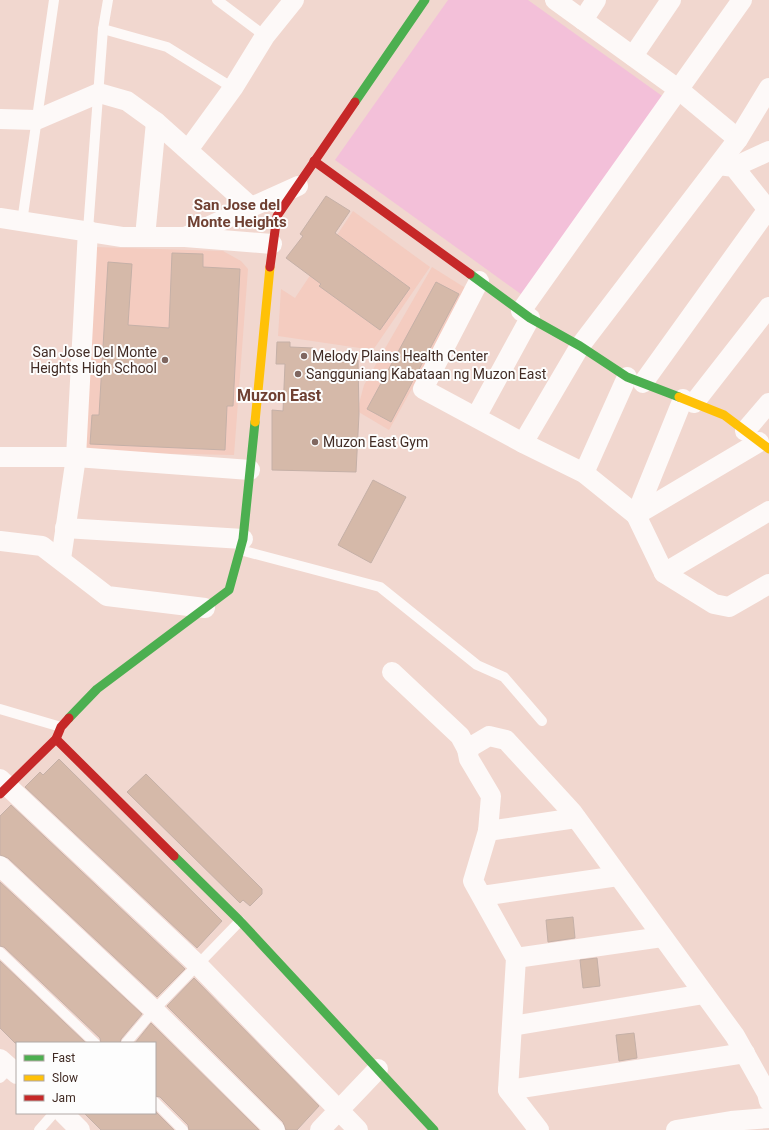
<svg xmlns="http://www.w3.org/2000/svg" width="769" height="1130" font-family="Roboto,sans-serif">
<style>
.built{fill:#f4ccc0}
.green{fill:#f3c0d9}
.building{fill:#d5b9a9;stroke:#c5b0a7}
.lines{fill:none;stroke-linecap:round;stroke-linejoin:round}
.lane{stroke:#fdf9f8;stroke-width:10}
.street{stroke:#fdf9f8;stroke-width:20}
.fast{stroke:#4caf50;stroke-width:9}
.slow{stroke:#ffc107;stroke-width:9}
.jam{stroke:#c62828;stroke-width:9}
.poi-dot{fill:#7f6760;stroke:#fdfdfd;stroke-width:1.5}
.labels{text-anchor:middle;stroke-width:4;stroke-linejoin:round;paint-order:stroke}
.poi-label{font-size:14px;fill:#412b24;stroke:#fdfdfd;text-anchor:start}
.neighbourhood-label{font-size:15px;font-weight:bold;fill:#6f4032;stroke:#fdfdfd}
.quarter-label{font-size:16px;font-weight:bold;fill:#6f4032;stroke:#fdfdfd}
</style>
<rect width="100%" height="100%" fill="#f1d7cf"/>
<g class="built">
<path d="M353 211 430 267 373 350 278 336 281 289 295 298Z"/>
<path d="M95 247 223 251 241 261 248 269 234 455 84 452Z"/>
<path d="M432 267 467 289 389 430 357 411 364 385Z"/>
</g>
<path class="green" d="M448 0H528L665 98 525 297 335 160Z"/>
<g class="building">
<path d="M326 196 350 211 335 233 410 288 380 330 319 286 321 284 286 258 303 236 300 234Z"/>
<path d="M172 253 203 254V267L240 269 233 406H227L225 450 90 444 92 415H99L108 262 132 264 128 325 169 328Z"/>
<path d="M436 282 459 294 391 422 367 409Z"/>
<path d="M277 342H290V347L313 348V361L358 360 359 414 356 472 272 470V410L283 411 285 364H276Z"/>
<path d="M373 480 406 497 371 563 338 545Z"/>
<path d="M59 759 222 921 197 948 25 787 40 772 43 775Z"/>
<path d="M146 774 262 889V894L250 906 243 900 240 903 127 792Z"/>
<path d="M11 805 185 969 157 997 8 858 0 855V816Z"/>
<path d="M0 882 142 1014 121 1039 120 1043H101L100 1038 4 947 0 946Z"/>
<path d="M573 917 575 938 548 942 546 920Z"/>
<path d="M597 958 600 986 583 988 580 960Z"/>
<path d="M0 961 86 1043H15L0 1028Z"/>
<path d="M194 978 319 1106 297 1130H286L283 1122 167 1006Z"/>
<path d="M151 1023 259 1130H189L188 1125 160 1097 155 1096V1043H135Z"/>
<path d="M634 1033 637 1058 619 1061 616 1035Z"/>
<path d="M155 1111 174 1130H101L84 1113H155Z"/>
</g>
<g class="lines">
<g class="lane">
<path d="M217 0 265 36"/>
<path d="M103 29 167 47 233 88"/>
<path d="M22 222 54 0"/>
<path d="M88 230 103 29 108 0"/>
<path d="M240 550 380 587 477 665 504 677 542 721"/>
<path d="M0 709 61 727"/>
<path d="M0 952 95 1043"/>
<path d="M126 1043 154 1010 240 921"/>
<path d="M0 1078 10 1068"/>
<path d="M155 1102 183 1130"/>
<path d="M39 1130 54 1113"/>
</g>
<g class="street">
<path d="M555 0 678 89 738 139"/>
<path d="M583 20 596 0"/>
<path d="M633 56 671 0"/>
<path d="M0 119 36 120 99 93 127 101 156 122 250 206"/>
<path d="M188 150 233 88 265 36 294 0"/>
<path d="M719 165 734 167 769 211"/>
<path d="M734 167 769 151"/>
<path d="M0 218 122 237H185L272 244"/>
<path d="M145 237 156 122"/>
<path d="M185 237 298 186"/>
<path d="M479 281 423 389 523 443 584 473 636 515 759 442"/>
<path d="M521 311 742 0"/>
<path d="M643 383 768 209"/>
<path d="M683 399 636 515 664 573 714 604 729 607 769 584"/>
<path d="M694 403 769 307"/>
<path d="M476 417 530 318"/>
<path d="M745 431 769 403"/>
<path d="M523 443 580 346 738 139 769 88"/>
<path d="M0 457H76L250 470"/>
<path d="M584 473 627 377"/>
<path d="M65 528 243 539"/>
<path d="M0 541 42 546 107 596 205 608"/>
<path d="M61 559 76 457 88 230"/>
<path d="M664 573 769 511"/>
<path d="M392 672 460 736 467 749 469 759 491 796 488 831 473 881 516 958 508 1090 539 1130"/>
<path d="M467 749 489 736 506 740 572 812 735 1036 767 1093 769 1101"/>
<path d="M0 779 197 964 358 1130"/>
<path d="M488 831 576 818"/>
<path d="M0 866 154 1010 275 1130"/>
<path d="M482 896 618 876"/>
<path d="M516 958 662 937"/>
<path d="M512 1026 704 994"/>
<path d="M0 1059 17 1074"/>
<path d="M508 1090 745 1053"/>
<path d="M63 1113 80 1130"/>
<path d="M320 1130 378 1069"/>
<path d="M676 1130 731 1121 769 1118"/>
</g>
<g class="fast">
<path d="M355 102 425 0"/>
<path d="M470 274 530 318 580 346 627 377 679 397"/>
<path d="M69 718 97 689 229 590 243 539 255 422"/>
<path d="M174 856 240 921 434 1130"/>
</g>
<g class="slow">
<path d="M679 397 724 415 769 449"/>
<path d="M255 422 270 267"/>
</g>
<g class="jam">
<path d="M314 161 470 274"/>
<path d="M270 267 277 216 355 102"/>
<path d="M56 739 174 856"/>
<path d="M0 794 56 739 61 727 69 718"/>
</g>
</g>
<g class="poi-dot">
<circle cx="304" cy="356" r="4"/>
<circle cx="165" cy="360" r="4"/>
<circle cx="298" cy="374" r="4"/>
<circle cx="315" cy="442" r="4"/>
</g>
<g class="labels">
<g class="poi-label">
<text x="157" y="357" text-anchor="end">San Jose Del Monte<tspan x="157" dy="16">Heights High School</tspan></text>
<text x="312" y="361">Melody Plains Health Center</text>
<text x="306" y="379">Sangguniang Kabataan ng Muzon East</text>
<text x="323" y="447">Muzon East Gym</text>
</g>
<g class="neighbourhood-label">
<text x="237" y="210">San Jose del<tspan x="237" dy="17">Monte Heights</tspan></text>
</g>
<g class="quarter-label">
<text x="279" y="401">Muzon East</text>
</g>
</g>
<rect x="16" y="1042" width="140" height="72" fill="#fdfdfd" stroke="#b2a9a6"/>
<rect x="24" y="1055" width="20" height="6" fill="#4caf50" stroke="#b2a9a6"/>
<text x="52" y="1062" font-size="12" fill="#412b24">Fast</text>
<rect x="24" y="1075" width="20" height="6" fill="#ffc107" stroke="#b2a9a6"/>
<text x="52" y="1082" font-size="12" fill="#412b24">Slow</text>
<rect x="24" y="1095" width="20" height="6" fill="#c62828" stroke="#b2a9a6"/>
<text x="52" y="1102" font-size="12" fill="#412b24">Jam</text>
</svg>
